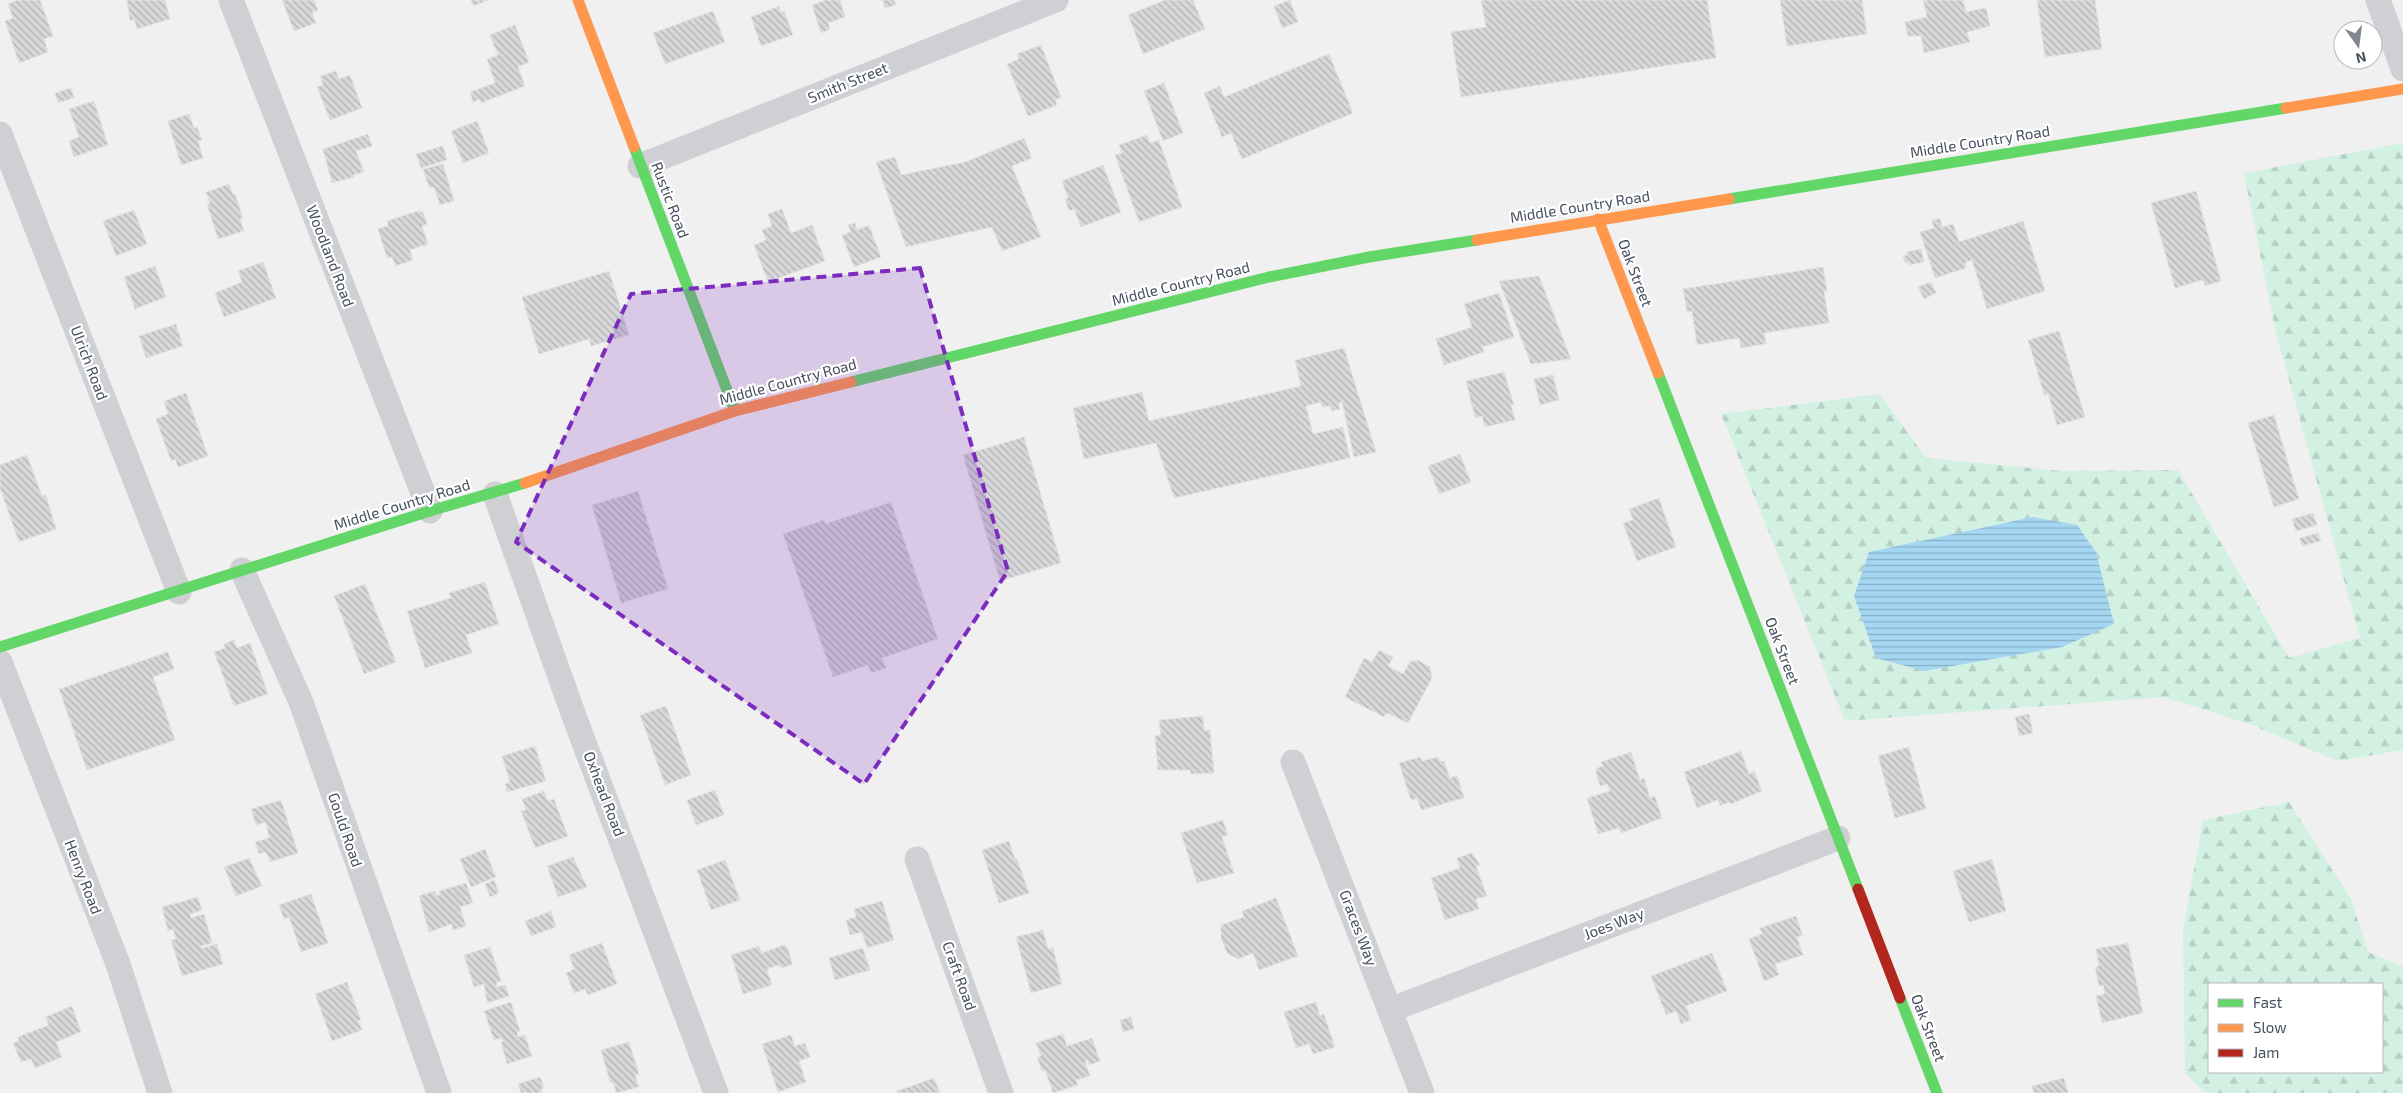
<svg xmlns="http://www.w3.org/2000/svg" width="2403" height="1093" font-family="'Exo 2',sans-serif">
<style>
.forest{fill:url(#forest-firs);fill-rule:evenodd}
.water{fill:url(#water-rules)}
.building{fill:url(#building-back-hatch);stroke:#e2e2e3}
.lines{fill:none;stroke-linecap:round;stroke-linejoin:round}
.street{stroke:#ced0d4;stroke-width:25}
.fast{stroke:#63d668;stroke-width:11}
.slow{stroke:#ff974d;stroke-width:11}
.jam{stroke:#b3261e;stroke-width:11}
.marked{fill:#7b2cbf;fill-opacity:0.2;stroke:#7b2cbf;stroke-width:4;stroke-dasharray:10 6;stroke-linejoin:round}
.labels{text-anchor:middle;stroke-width:4.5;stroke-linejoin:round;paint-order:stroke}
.street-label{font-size:15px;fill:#464f5e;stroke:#fff}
</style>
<defs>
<pattern id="forest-firs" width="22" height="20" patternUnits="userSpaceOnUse" patternTransform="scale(1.25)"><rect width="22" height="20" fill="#d3f1e3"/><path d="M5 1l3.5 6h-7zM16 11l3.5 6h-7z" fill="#b6d0c5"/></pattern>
<pattern id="water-rules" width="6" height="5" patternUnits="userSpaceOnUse" patternTransform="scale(1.25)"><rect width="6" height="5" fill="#a5d6f2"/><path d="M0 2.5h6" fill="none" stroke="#88b0c7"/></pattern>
<pattern id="building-back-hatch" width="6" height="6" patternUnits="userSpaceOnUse" patternTransform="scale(1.25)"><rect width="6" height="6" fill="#d8d8da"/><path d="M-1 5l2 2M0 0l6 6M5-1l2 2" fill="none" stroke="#b1b2b4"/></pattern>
</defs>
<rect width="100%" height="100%" fill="#f1f0f0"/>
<g class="forest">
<path d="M2403 143V750L2338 761 2249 724 2164 697 1845 721 1721 414 1880 394 1926 458 2062 471 2178 470 2289 658 2360 638 2275 329 2244 173Z"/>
<path d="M2289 802 2351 899 2368 952 2403 966V1093H2206L2185 1073 2183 930 2203 820ZM2209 984H2382V1072H2209Z"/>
</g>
<path class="water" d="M2033 517 2077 525 2096 552 2114 624 2062 647 1924 671 1876 658 1854 596 1869 552Z"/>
<g class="building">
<path d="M18 0H40L53 36 44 39 48 52 19 63 5 21 13 18 8 4Z"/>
<path d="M127 0H165L170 19 137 29 134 19 130 21Z"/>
<path d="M282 0H314L318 10 312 13 316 23 294 31Z"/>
<path d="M471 0H489L473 6Z"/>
<path d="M840 0 845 17 828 23 830 29 821 33 812 5 826 0Z"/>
<path d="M882 0H894L896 5 885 8Z"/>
<path d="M1165 0H1193L1205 29 1143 54 1128 15Z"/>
<path d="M1290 0 1298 22 1282 28 1274 6Z"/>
<path d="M1481 0H1707L1716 58 1461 97 1451 32 1486 27Z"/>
<path d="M1780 0H1862L1867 34 1787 46Z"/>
<path d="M1923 0H1963L1966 12 1986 8 1990 26 1967 32 1970 42 1924 53 1921 36H1908L1905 22 1927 17Z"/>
<path d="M2037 0H2095L2102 49 2045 57Z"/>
<path d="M779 6 781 13 784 11 793 35 761 46 751 17Z"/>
<path d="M713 11 725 42 665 64 653 33Z"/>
<path d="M515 25 529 62 518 67 525 86 481 103 480 99 473 102 470 92 495 83 487 59 498 55 490 35Z"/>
<path d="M1041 45 1061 97 1055 100 1057 105 1028 116 1007 64 1019 59 1017 54Z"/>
<path d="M1329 54 1353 113 1242 159 1231 133 1222 137 1204 93 1220 86 1224 97Z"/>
<path d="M336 71 339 79 350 75 362 108 330 120 317 87 323 85 320 76Z"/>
<path d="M1164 83 1183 133 1163 141 1144 91Z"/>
<path d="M71 88 74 98 58 103 55 93Z"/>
<path d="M94 101 108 145 74 157 69 141 79 137 69 109Z"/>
<path d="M189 114 194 128 197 127 202 140 198 141 203 158 181 165 168 121Z"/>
<path d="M477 121 489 153 463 163 451 131Z"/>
<path d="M368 134 372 146 356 151 364 172 353 175 354 177 332 183 323 149Z"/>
<path d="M1147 135 1150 143 1159 140 1182 207 1139 222 1115 155 1122 153 1119 145Z"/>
<path d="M1024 138 1032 158 1012 166 1041 237 1002 251 992 227 906 247 876 162 895 157 901 175 965 162Z"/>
<path d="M443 146 447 160 421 168 416 154Z"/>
<path d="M443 164 454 201 440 205 434 187 429 188 423 169Z"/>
<path d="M1103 165 1121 212 1081 227 1074 209 1069 211 1065 199 1068 198 1062 181Z"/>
<path d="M229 184 233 195 235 194 243 218 240 219 244 231 218 239 207 204 210 203 206 192Z"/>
<path d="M2196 191 2221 281 2205 286 2203 280 2175 288 2151 203Z"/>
<path d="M782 209 791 233 812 225 825 261 768 282 754 245 766 240 762 230 772 226 768 214Z"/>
<path d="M134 210 147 244 116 256 103 221Z"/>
<path d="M418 211 423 212 427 224 422 226 428 244 410 250 413 260 396 266 392 257 387 258 378 229 388 226 387 221Z"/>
<path d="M1940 218 1942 227 1953 224 1959 242 2023 221 2045 291 1987 309 1972 260 1965 263 1966 268 1935 278 1920 232 1934 228 1932 221Z"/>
<path d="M855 223 857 230 869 225 881 257 854 267 842 235 851 232 848 225Z"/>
<path d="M1921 249 1924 262 1909 265V262L1905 263 1903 256 1907 255 1906 252Z"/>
<path d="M263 262 276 298 224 317 215 293 242 282 238 271Z"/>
<path d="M155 266 166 297 135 309 124 277Z"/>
<path d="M1823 267 1827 291H1824L1829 323 1764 333 1766 344 1741 348 1739 338 1697 345 1692 311 1687 312 1683 289Z"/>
<path d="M609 271 629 335 591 346 589 339 539 354 522 297Z"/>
<path d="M1539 276 1571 359 1531 364 1499 281Z"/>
<path d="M1931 282 1936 293 1924 299 1918 287Z"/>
<path d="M1499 293 1514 337 1482 347 1484 352 1444 365 1436 339 1472 327 1464 304Z"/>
<path d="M176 324 183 346 146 358 139 336Z"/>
<path d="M2059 331 2085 417 2057 425 2048 393 2044 395 2028 340Z"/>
<path d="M1344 348 1376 452 1354 457 1342 402 1339 403 1340 409 1332 411 1330 406 1322 407 1321 402 1306 406 1313 434 1343 427 1350 458 1174 498 1156 443 1084 459 1073 408 1142 392 1149 421 1301 386 1295 360Z"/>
<path d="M1504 372 1514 405H1511L1515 420 1485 427 1482 416 1475 418 1466 381Z"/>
<path d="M1553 375 1559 400 1540 405 1534 379Z"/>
<path d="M186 393 208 456 178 467 175 459 171 461 156 419 168 414 164 401Z"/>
<path d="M2274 415 2299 499 2274 507 2248 423Z"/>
<path d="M1024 437 1061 563 1000 581 963 455Z"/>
<path d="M1460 454 1471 482 1439 494 1428 466Z"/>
<path d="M27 455 42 496 46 495 56 529 19 542 0 488V465Z"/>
<path d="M638 491 668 589 621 603 592 505Z"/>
<path d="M1659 498 1676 547 1637 561 1623 523 1633 520 1629 509Z"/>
<path d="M891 502 938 639 882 658 886 668 871 673 868 665 833 677 783 534 824 520 825 524Z"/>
<path d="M2313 513 2317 525 2296 531 2292 519Z"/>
<path d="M2318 533 2321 541 2302 546 2300 538Z"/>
<path d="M485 582 499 624 466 635 472 653 425 668 407 611 451 598 449 593Z"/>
<path d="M365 584 396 662 364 674 334 596Z"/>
<path d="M234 640 237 648 250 643 268 694 234 706 214 652 225 648 224 644Z"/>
<path d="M1379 650 1393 657 1388 666 1403 674 1410 662 1418 660 1430 667 1432 678 1408 723 1387 713 1384 717 1345 697 1364 658 1372 662Z"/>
<path d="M168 652 174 669 153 677 175 740 87 770 59 689Z"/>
<path d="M666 706 691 775 665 785 640 715Z"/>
<path d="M2029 714 2033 733 2019 736 2015 717Z"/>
<path d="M1203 716 1204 731 1210 730 1214 773 1191 774 1190 770H1158L1155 736 1161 735 1159 720Z"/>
<path d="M535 746 546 781 507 792 505 784 510 782 502 756Z"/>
<path d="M1909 747 1926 809 1895 818 1878 756Z"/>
<path d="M1741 751 1749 774 1754 771 1762 791 1731 804 1730 802 1720 806 1718 800 1697 808 1684 772Z"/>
<path d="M1631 752 1640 780 1644 778 1650 798 1655 796 1662 818 1621 833 1619 828 1598 834 1587 798 1610 791 1607 784 1600 786 1596 773 1597 768 1603 766 1601 762Z"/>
<path d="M1420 757 1422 761 1438 757 1440 762 1444 761 1450 778 1457 775 1464 798 1421 810 1417 798 1411 800 1399 763Z"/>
<path d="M715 790 724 815 696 825 687 800Z"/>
<path d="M544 791 548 801 554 799 568 836 535 848 521 811 526 810 522 799Z"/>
<path d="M281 800 298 853 270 862 266 852 259 854 255 842 269 838 266 822 256 825 251 809Z"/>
<path d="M1223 820 1228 835 1222 837 1234 873 1197 883 1181 833Z"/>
<path d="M1009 841 1015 859H1017L1029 893 999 903 982 850Z"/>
<path d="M485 849 496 877 471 887 460 859Z"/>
<path d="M1472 853 1480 865 1476 866 1487 896 1476 899 1479 909 1445 920 1431 878 1460 868 1457 858Z"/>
<path d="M573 857 587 887 558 897 547 866Z"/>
<path d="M249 858 262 886 236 896 224 867Z"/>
<path d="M1992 859 2006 911 1969 922 1953 871Z"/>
<path d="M725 860 740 900 711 910 697 870Z"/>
<path d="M494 880 499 893 490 897 485 884Z"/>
<path d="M466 883 473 903 460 907 466 926 453 930 452 924 429 932 419 896 435 891 436 895H440L439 891Z"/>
<path d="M311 894 328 943 301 952 289 917 284 919 279 905Z"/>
<path d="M198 897 202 910 190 914 191 918 204 914 212 943 201 946 202 948 217 944 223 964 182 976 171 940 176 939 173 929 168 931 162 907Z"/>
<path d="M1276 898 1298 956 1259 970 1253 953 1238 959 1227 953 1221 938V925L1244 917 1242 911Z"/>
<path d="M882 901 894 940 867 948 862 932 850 935 846 920 856 917 854 909Z"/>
<path d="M551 911 556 927 531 936 525 921Z"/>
<path d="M1796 916 1803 936 1797 937 1803 955 1775 964 1779 975 1764 981 1749 939 1762 934 1760 928Z"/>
<path d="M1043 930 1048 949 1053 948 1062 984 1031 993 1016 937Z"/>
<path d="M602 943 617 984 588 995 585 989 574 993 566 973 574 969 569 955Z"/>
<path d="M2128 943 2143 1013 2102 1023 2096 996 2105 994 2103 985 2099 986 2095 967 2099 966 2096 949Z"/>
<path d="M784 945 788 948 792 963 791 965 782 968 778 965 767 969 772 985 743 994 731 955 759 946 762 953Z"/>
<path d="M490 947 501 981 496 983 497 987 505 985 509 996 487 1003 484 984 474 987 464 955Z"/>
<path d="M863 948 870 970 835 980 829 958Z"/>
<path d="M1712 953 1727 991 1686 1006 1691 1020 1681 1024 1676 1011 1666 1015 1651 976Z"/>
<path d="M347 982 361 1020H358L362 1030 332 1041 315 994Z"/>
<path d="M511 1002 520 1031 517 1032 518 1037 525 1035 532 1056 507 1064 501 1042H503L502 1038 494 1040 484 1011Z"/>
<path d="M1316 1002 1320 1016 1324 1014 1335 1047 1313 1054 1309 1044 1296 1048 1284 1012Z"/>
<path d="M72 1006 81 1032 56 1042 62 1057 35 1068 31 1059 21 1062 13 1043 19 1041 18 1037 49 1025 45 1017Z"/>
<path d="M1131 1017 1134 1029 1123 1032 1120 1020Z"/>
<path d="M1063 1034 1067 1046 1092 1038 1100 1061 1089 1065 1088 1060 1085 1061 1090 1076 1076 1080 1078 1085 1053 1093 1045 1070 1042 1071 1037 1057 1041 1056 1036 1043Z"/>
<path d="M791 1035 795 1046 805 1043 810 1057 799 1061 806 1082 778 1092 762 1044Z"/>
<path d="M629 1042 639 1074 635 1075 639 1087 616 1093 614 1084 610 1082 601 1050Z"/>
<path d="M540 1077 544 1088 541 1089 542 1093H521L518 1084Z"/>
<path d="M934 1078 940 1093H898L897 1091Z"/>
<path d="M2064 1078 2068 1093H2034L2032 1086Z"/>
</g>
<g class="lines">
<g class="street">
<path d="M231 0 430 511"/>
<path d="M2378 0 2403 69"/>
<path d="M0 134 179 592"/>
<path d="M640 166 1056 0"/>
<path d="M495 494 574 716 716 1093"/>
<path d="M242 570 301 702 439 1093"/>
<path d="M0 662 118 964 160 1093"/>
<path d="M1293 762 1422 1093"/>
<path d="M917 859 1001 1093"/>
<path d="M1390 1010 1838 838"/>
</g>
<g class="fast">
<path d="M634 147 735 411"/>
<path d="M1729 199 2286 108"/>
<path d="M1658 373 1858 889"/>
<path d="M851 382 1269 277 1369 257 1477 240"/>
<path d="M0 647 430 511 525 483"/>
<path d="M1900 998 1937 1093"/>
</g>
<g class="slow">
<path d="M578 0 634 147"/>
<path d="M2286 108 2403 89"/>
<path d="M1598 219 1658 373"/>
<path d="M1477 240 1729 199"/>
<path d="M525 483 735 411 851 382"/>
</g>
<path class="jam" d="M1858 889 1900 998"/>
</g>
<path class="marked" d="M920 268 1008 571 864 784 516 542 631 294Z"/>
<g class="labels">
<g class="street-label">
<text transform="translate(848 83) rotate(-22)" y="5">Smith Street</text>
<text transform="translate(1980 142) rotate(-9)" y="5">Middle Country Road</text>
<text transform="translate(670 200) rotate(69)" y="5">Rustic Road</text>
<text transform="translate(1580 207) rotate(-9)" y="5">Middle Country Road</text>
<text transform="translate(330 256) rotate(69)" y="5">Woodland Road</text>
<text transform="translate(1635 273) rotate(69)" y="5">Oak Street</text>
<text transform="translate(1181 284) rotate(-14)" y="5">Middle Country Road</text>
<text transform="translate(89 363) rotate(69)" y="5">Ulrich Road</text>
<text transform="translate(788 382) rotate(-15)" y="5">Middle Country Road</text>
<text transform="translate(402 505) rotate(-17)" y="5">Middle Country Road</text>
<text transform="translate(1782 651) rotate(69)" y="5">Oak Street</text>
<text transform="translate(604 794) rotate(69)" y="5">Oxhead Road</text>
<text transform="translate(345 830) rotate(71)" y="5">Gould Road</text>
<text transform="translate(83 877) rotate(69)" y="5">Henry Road</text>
<text transform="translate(1614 924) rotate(-21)" y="5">Joes Way</text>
<text transform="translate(1358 928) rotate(69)" y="5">Graces Way</text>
<text transform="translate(959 976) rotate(70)" y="5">Craft Road</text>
<text transform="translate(1928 1028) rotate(69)" y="5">Oak Street</text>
</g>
</g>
<rect x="2208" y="983" width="175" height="90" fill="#ffffff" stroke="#b5b9bf"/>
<rect x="2218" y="999" width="25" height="8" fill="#63d668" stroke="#b5b9bf"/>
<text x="2253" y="1008" font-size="15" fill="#464f5e">Fast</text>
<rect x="2218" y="1024" width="25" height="8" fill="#ff974d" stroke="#b5b9bf"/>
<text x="2253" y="1033" font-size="15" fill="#464f5e">Slow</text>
<rect x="2218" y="1049" width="25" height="8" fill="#b3261e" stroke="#b5b9bf"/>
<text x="2253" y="1058" font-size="15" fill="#464f5e">Jam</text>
<g transform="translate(2358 45) rotate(166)"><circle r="24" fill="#ffffff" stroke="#b5b9bf"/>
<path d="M0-4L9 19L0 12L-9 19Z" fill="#828791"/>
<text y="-8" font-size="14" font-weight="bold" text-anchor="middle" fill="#464f5e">N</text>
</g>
</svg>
